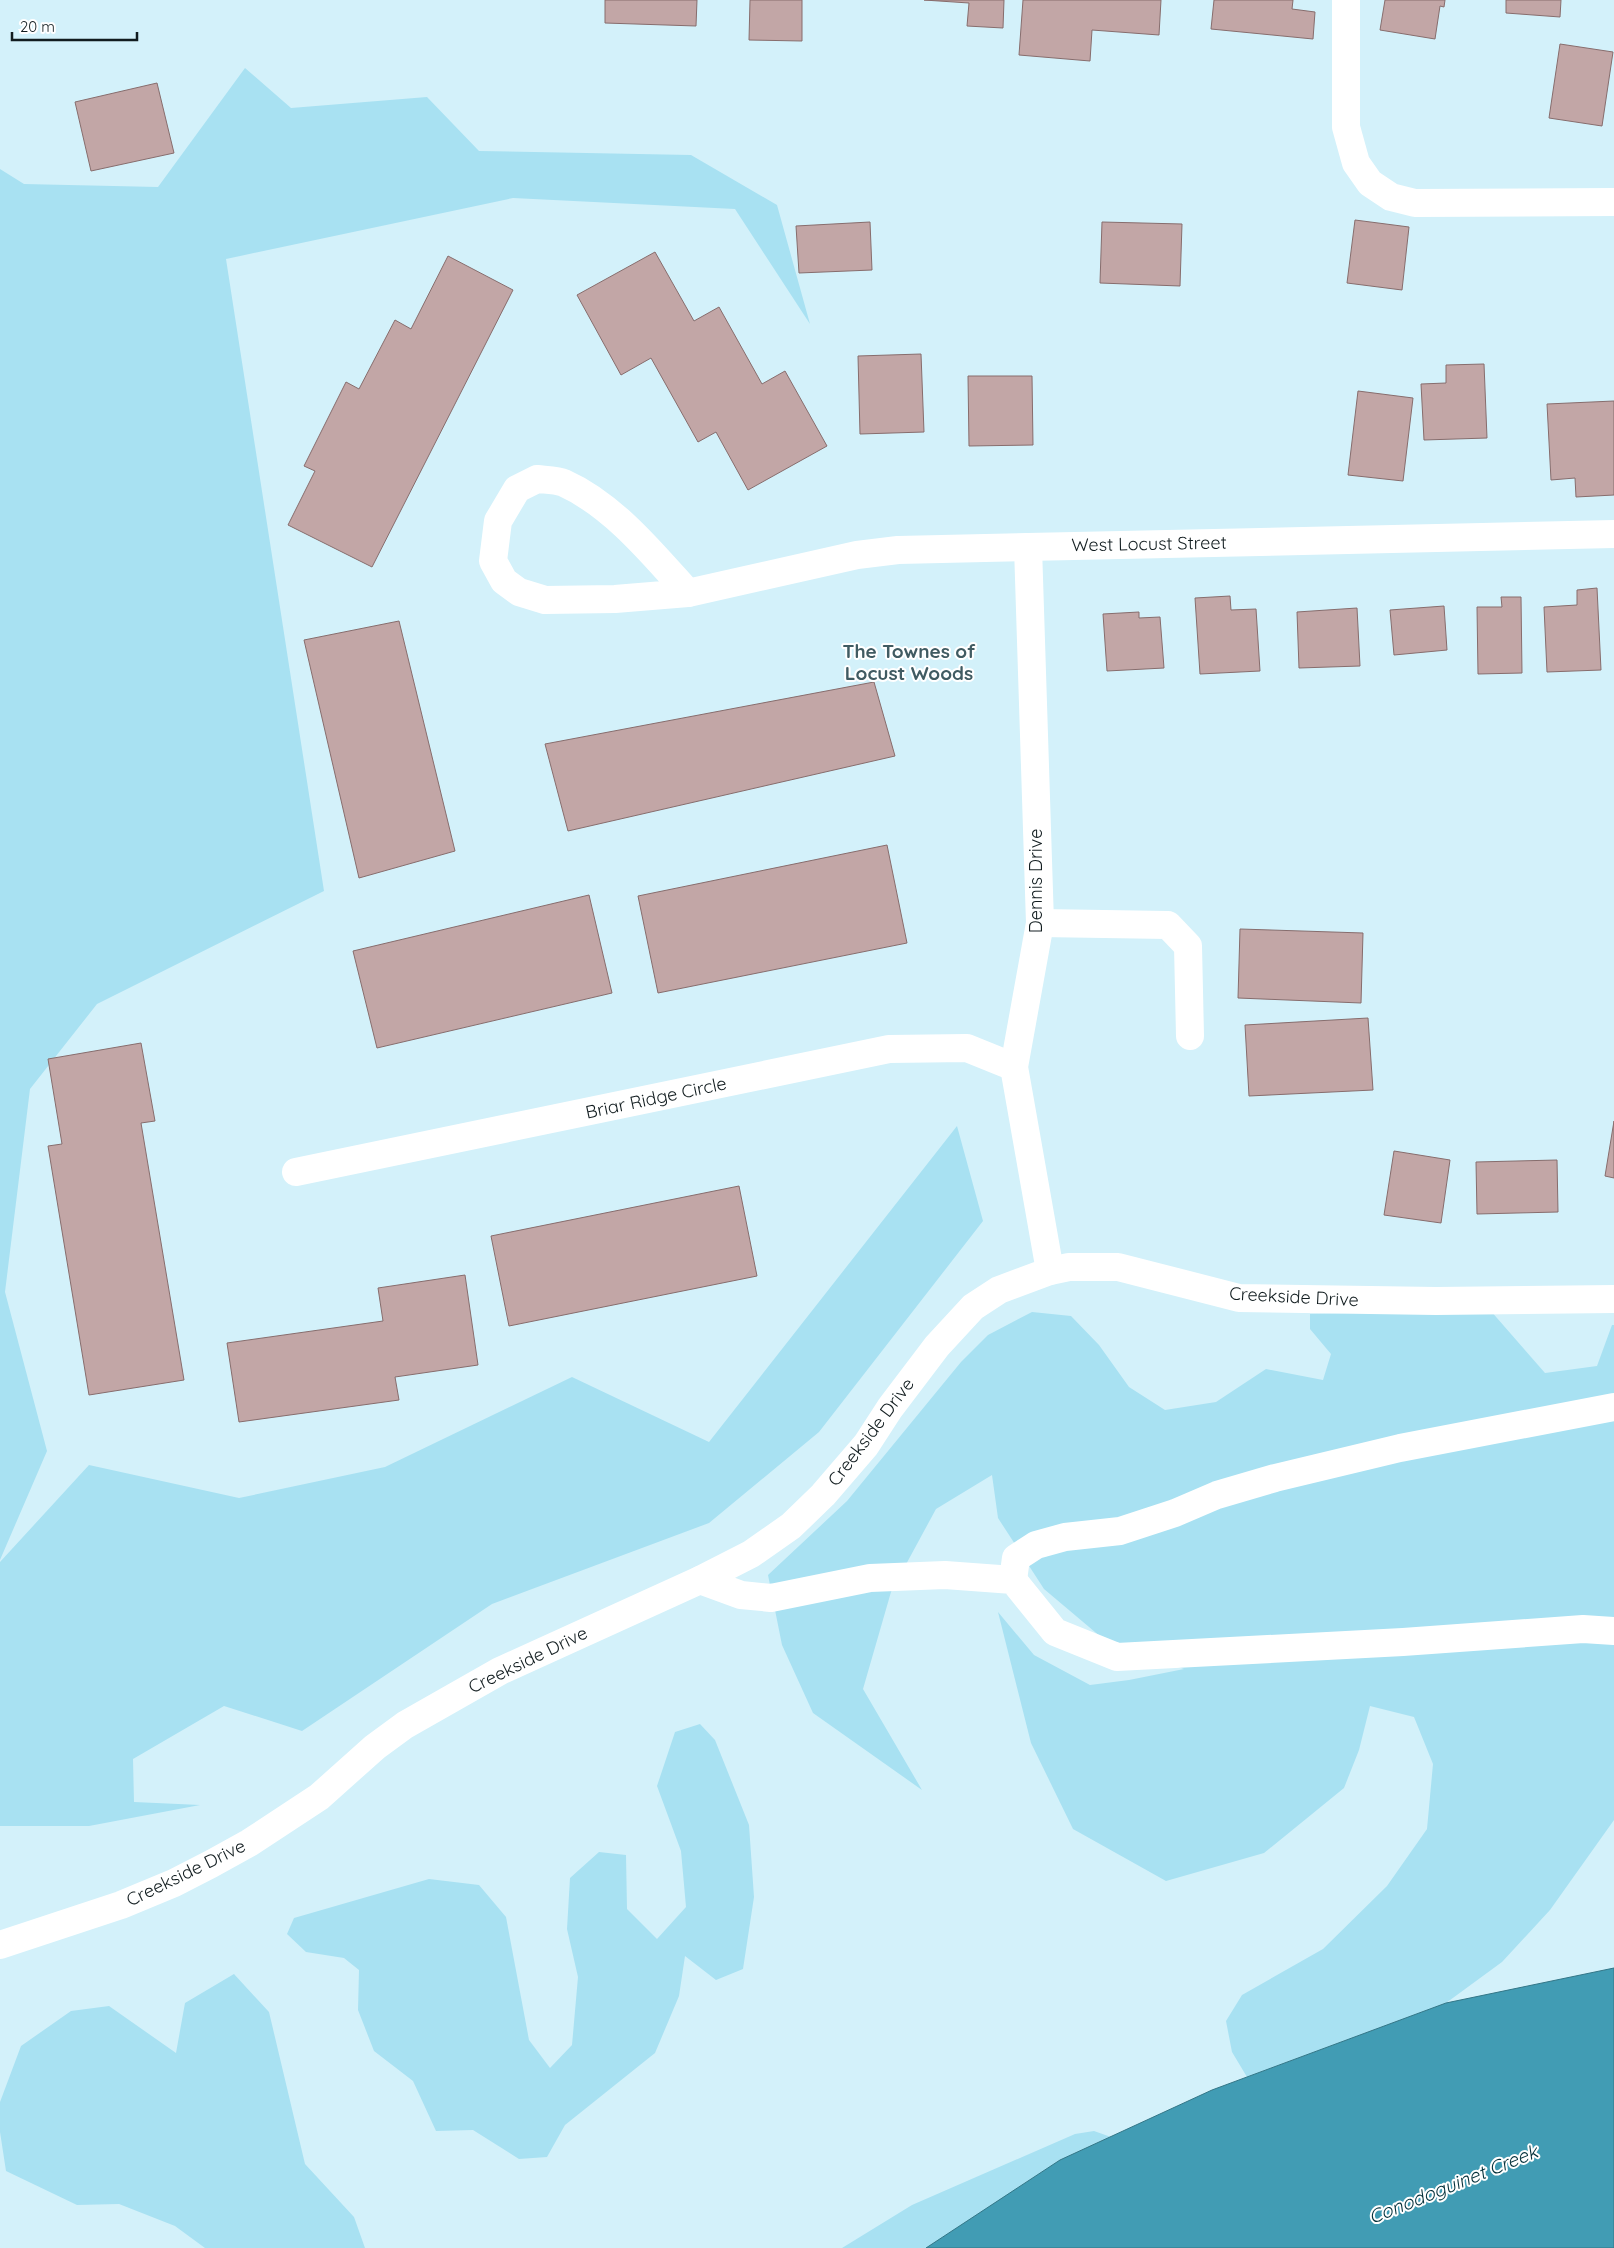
<svg xmlns="http://www.w3.org/2000/svg" width="1614" height="2248" font-family="Quicksand,sans-serif">
<style>
.green{fill:#a8e1f2}
.water{fill:#419cb4;stroke:#337687}
.building{fill:#c2a6a6;stroke:#876d6d}
.lines{fill:none;stroke-linecap:round;stroke-linejoin:round}
.minor{stroke:#fff;stroke-width:28}
.labels{text-anchor:middle;stroke-width:4;stroke-linejoin:round;paint-order:stroke}
.street-label{font-size:18px;fill:#111c1f;stroke:#fff}
.neighbourhood-label{font-size:19px;font-weight:bold;fill:#405b62;stroke:#fff}
.water-label{font-size:19px;font-style:italic;fill:#022f39;stroke:#fff}
</style>
<rect width="100%" height="100%" fill="#d3f1fa"/>
<g class="green">
<path d="M245 68 291 108 427 97 479 151 691 155 777 205 810 324 735 209 513 198 226 259 324 891 97 1004 30 1089 5 1292 47 1451 0 1560V169L24 184 158 187Z"/>
<path d="M957 1126 983 1221 819 1432 709 1523 492 1604 302 1731 224 1706 133 1759 134 1802 200 1805 89 1826H0V1562L89 1465 239 1498 385 1467 572 1377 709 1442Z"/>
<path d="M1490 1310 1545 1373 1597 1366 1612 1325H1614V1820L1550 1910 1502 1962 1446 2003 1247 2077 1232 2052 1226 2021 1242 1995 1323 1949 1387 1886 1427 1829 1433 1764 1414 1717 1370 1706 1359 1750 1344 1788 1264 1853 1166 1881 1073 1829 1031 1743 998 1612 1034 1655 1090 1685 1129 1680 1184 1669 1108 1643 1044 1589 998 1518 992 1475 936 1509 891 1592 863 1689 922 1790 813 1713 782 1645 768 1575 847 1501 961 1362 988 1335 1032 1312 1071 1316 1099 1345 1129 1387 1165 1410 1216 1402 1266 1369 1323 1380 1331 1354 1310 1329V1314Z"/>
<path d="M700 1724 715 1740 749 1825 754 1897 743 1969 716 1980 685 1956 679 1996 655 2053 565 2125 547 2157 519 2159 473 2130 436 2131 413 2081 374 2051 358 2010 359 1970 344 1958 306 1952 287 1934 294 1918 429 1879 479 1885 506 1917 529 2040 550 2068 572 2045 578 1977 567 1929 570 1878 599 1852 626 1855 627 1909 657 1939 686 1907 681 1851 657 1786 675 1732Z"/>
<path d="M234 1974 269 2012 305 2164 354 2217 365 2248H205L175 2226 119 2204 77 2205 6 2171 0 2132V2102L21 2046 71 2011 109 2006 176 2053 185 2003Z"/>
<path d="M1094 2131 1111 2137 1060 2161 926 2248H842L912 2205 1075 2134Z"/>
</g>
<path class="water" d="M1614 1968V2248H926L1060 2160 1212 2090 1446 2003Z"/>
<g class="building">
<path d="M605 0H697L696 26 605 23Z"/>
<path d="M750 0H802V41L749 40Z"/>
<path d="M924 0H1004L1003 28 967 26 969 3Z"/>
<path d="M1023 0H1161L1159 35 1092 30 1090 61 1019 55Z"/>
<path d="M1214 0H1293L1292 9 1315 12 1313 39 1211 29Z"/>
<path d="M1385 0H1445L1444 7 1440 6 1435 39 1380 30Z"/>
<path d="M1506 0H1561L1560 17 1506 13Z"/>
<path d="M1560 44 1613 52 1602 126 1549 118Z"/>
<path d="M157 83 174 153 91 171 75 102Z"/>
<path d="M1355 220 1409 227 1402 290 1347 283Z"/>
<path d="M870 222 872 270 799 273 796 226Z"/>
<path d="M1102 222 1182 224 1180 286 1100 283Z"/>
<path d="M655 252 694 321 719 307 762 384 785 371 827 446 748 490 716 432 698 442 651 358 621 375 577 295Z"/>
<path d="M448 256 513 290 372 567 288 525 315 471 304 466 346 382 359 389 395 320 411 329Z"/>
<path d="M921 354 924 432 860 434 858 356Z"/>
<path d="M1484 364 1487 438 1424 440 1421 384 1446 383V365Z"/>
<path d="M968 376H1032L1033 445 969 446Z"/>
<path d="M1358 391 1413 398 1403 481 1348 475Z"/>
<path d="M1614 401V495L1576 497 1575 478 1551 480 1547 404Z"/>
<path d="M1597 588 1601 670 1547 672 1544 607 1577 605V590Z"/>
<path d="M1230 596 1231 610 1256 609 1260 671 1200 674 1195 598Z"/>
<path d="M1501 597H1521L1522 673 1478 674 1477 607H1502Z"/>
<path d="M1444 606 1447 650 1394 655 1390 610Z"/>
<path d="M1357 608 1360 666 1299 668 1297 612Z"/>
<path d="M1139 612V618L1160 617 1164 668 1107 671 1103 614Z"/>
<path d="M399 621 455 851 359 878 304 640Z"/>
<path d="M874 682 895 756 568 831 545 744Z"/>
<path d="M887 845 907 943 658 993 638 896Z"/>
<path d="M589 895 612 993 377 1048 353 951Z"/>
<path d="M1240 929 1363 933 1361 1003 1238 998Z"/>
<path d="M1368 1018 1373 1090 1249 1096 1245 1025Z"/>
<path d="M141 1043 155 1121 141 1123 184 1380 89 1395 48 1146 62 1144 48 1059Z"/>
<path d="M1614 1121V1178L1605 1176Z"/>
<path d="M1394 1151 1450 1160 1441 1223 1384 1215Z"/>
<path d="M1557 1160 1558 1212 1477 1214 1476 1162Z"/>
<path d="M739 1186 757 1276 509 1326 491 1236Z"/>
<path d="M465 1275 478 1365 395 1377 399 1400 239 1422 227 1343 383 1321 378 1288Z"/>
</g>
<g class="lines">
<g class="minor">
<path d="M1346 0V127L1356 163 1370 183 1391 197 1415 203 1614 202"/>
<path d="M537 479C546 480 557 480 564 483 613 505 653 554 688 593L615 599 545 600 519 592 504 581 493 561 498 521 517 489Z"/>
<path d="M1028 547 1040 923 1014 1067 1050 1271"/>
<path d="M688 593 857 555 898 550 1614 534"/>
<path d="M1040 923 1168 925 1188 946 1190 1036"/>
<path d="M296 1172 889 1049 967 1048 1014 1067"/>
<path d="M700 1580 741 1595 771 1598 870 1578 945 1575 1013 1580 1055 1632 1117 1657 1403 1642 1583 1629 1614 1631"/>
<path d="M1013 1580 1016 1558 1036 1545 1065 1537 1120 1531 1175 1513 1217 1495 1275 1478 1400 1448 1614 1407"/>
<path d="M0 1945 121 1905 174 1883 211 1864 249 1843 319 1797 375 1747 405 1725 500 1671 700 1580 751 1554 791 1526 823 1495 866 1445 890 1408 937 1346 973 1307 999 1290 1050 1271 1069 1267H1118L1239 1298 1436 1301 1614 1299"/>
</g>
</g>
<g class="labels">
<g class="street-label">
<text transform="translate(1149 544) rotate(-1)" y="6">West Locust Street</text>
<text transform="translate(1036 881) rotate(-90)" y="6">Dennis Drive</text>
<text transform="translate(656 1098) rotate(-12)" y="6">Briar Ridge Circle</text>
<text transform="translate(1294 1297) rotate(3)" y="6">Creekside Drive</text>
<text transform="translate(871 1432) rotate(-53)" y="6">Creekside Drive</text>
<text transform="translate(528 1660) rotate(-26)" y="6">Creekside Drive</text>
<text transform="translate(186 1873) rotate(-26)" y="6">Creekside Drive</text>
</g>
<g class="neighbourhood-label">
<text x="909" y="658">The Townes of<tspan x="909" dy="22">Locust Woods</tspan></text>
</g>
<g class="water-label">
<text transform="translate(1453 2184) rotate(-22)" y="7">Conodoguinet Creek</text>
</g>
</g>
<path d="M12 32v8h125v-8" fill="none" stroke="#111c1f" stroke-width="2.5"/>
<text x="20" y="32" font-size="15" fill="#111c1f" stroke="#ffffff" stroke-width="4" paint-order="stroke">20 m</text>
</svg>
